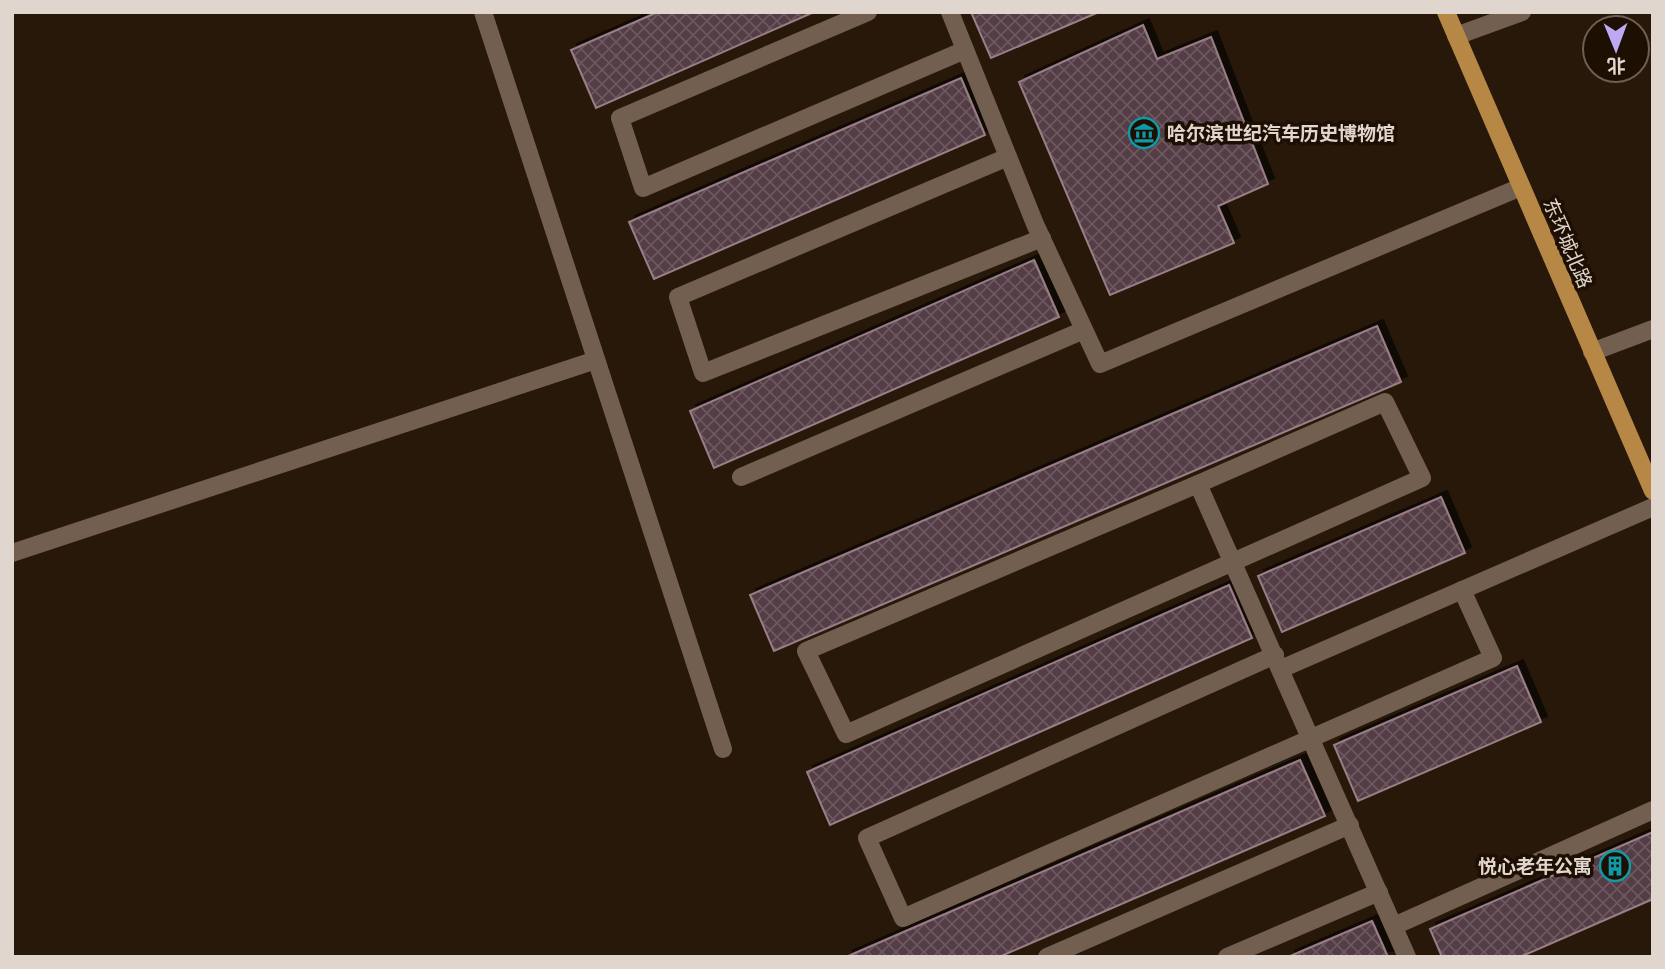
<svg xmlns="http://www.w3.org/2000/svg" width="1665" height="969" font-family="'Noto Sans','Noto Sans SC',sans-serif">
<style>
.building{fill:url(#building-cross-hatch);stroke:#997e87;stroke-width:2;filter:url(#shadow)}
.lines{fill:none;stroke-linecap:round;stroke-linejoin:round}
.minor{stroke:#725f4f;stroke-width:18}
.major{stroke:#b68745;stroke-width:18}
.labels{text-anchor:middle;stroke-width:7;stroke-linejoin:round;paint-order:stroke}
.poi-label{font-size:19px;font-weight:bold;fill:#e1d6cd;stroke:#1e0f03;text-anchor:start}
.street-label{font-size:19px;fill:#e1d6cd;stroke:#1e0f03}
</style>
<defs>
<pattern id="building-cross-hatch" width="8" height="8" patternUnits="userSpaceOnUse" patternTransform="scale(1.75)"><rect width="8" height="8" fill="#543d45"/><path d="M0 0l8 8M0 8l8-8" fill="none" stroke="#6c585f"/></pattern>
<filter id="shadow"><feDropShadow dx="6" dy="-6" stdDeviation="0" flood-color="#0009"/></filter>
</defs>
<rect width="100%" height="100%" fill="#28180a"/>
<g class="building">
<path d="M658 12H814L596 108 571 50Z"/>
<path d="M971 12H1099L991 58Z"/>
<path d="M1143 25 1157 59 1211 37 1268 184 1218 206 1234 243 1110 295 1019 82Z"/>
<path d="M961 78 985 135 654 279 629 222Z"/>
<path d="M1034 260 1059 317 714 468 690 411Z"/>
<path d="M1377 326 1401 382 774 651 750 595Z"/>
<path d="M1441 497 1465 553 1282 632 1258 576Z"/>
<path d="M1229 585 1252 638 830 825 807 772Z"/>
<path d="M1517 666 1541 722 1358 801 1334 745Z"/>
<path d="M1300 760 1325 816 999 957H846Z"/>
<path d="M1653 832V899L1520 957H1442L1430 929Z"/>
<path d="M1372 921 1388 957H1288Z"/>
</g>
<g class="lines">
<g class="minor">
<path d="M483 12 723 749"/>
<path d="M868 12 620 118 643 188 965 50"/>
<path d="M950 12 1035 224 1100 364 1521 187"/>
<path d="M1456 36 1522 12"/>
<path d="M1008 157 678 297 703 373 1042 238"/>
<path d="M1592 352 1653 329"/>
<path d="M1385 402 1422 478 846 734 806 651 1198 484Z"/>
<path d="M741 477 1084 330"/>
<path d="M1198 484 1407 957"/>
<path d="M12 553 596 360"/>
<path d="M1275 655 867 838 903 918 1493 658 1462 590"/>
<path d="M1281 669 1653 507"/>
<path d="M1394 926 1653 810"/>
<path d="M1047 957 1350 825"/>
<path d="M1227 957 1379 892"/>
</g>
<path class="major" d="M1446 12 1653 491"/>
</g>
<defs>
<g id="museum-ring" transform="scale(1.575)"><circle r="9.5" fill="#1e0f03" stroke="#0f9aa8" stroke-width="1.5"/><path d="M0-6L6-3V-2H-6V-3ZM-5-1h2V3h-2ZM-1-1h2V3h-2ZM3-1h2V3H3ZM-6 4H6V6H-6Z" fill="#0f9aa8"/></g>
<g id="building-ring" transform="scale(1.575)"><circle r="9.5" fill="#1e0f03" stroke="#0f9aa8" stroke-width="1.5"/><path d="M-4-6H4V6H1V3H-1V6H-4ZM-2.5-4.3h1.7v1.8h-1.7ZM.8-4.3h1.7v1.8H.8ZM-2.5-1h1.7V.8h-1.7ZM.8-1h1.7V.8H.8Z" fill="#0f9aa8"/></g>
</defs>
<g fill-rule="evenodd">
<use href="#museum-ring" x="1144" y="133"/>
<use href="#building-ring" x="1615" y="866"/>
</g>
<g class="labels">
<g class="poi-label">
<text x="1167" y="140">哈尔滨世纪汽车历史博物馆</text>
<text x="1592" y="873" text-anchor="end">悦心老年公寓</text>
</g>
<g class="street-label">
<text transform="translate(1568 243) rotate(67)" y="7">东环城北路</text>
</g>
</g>
<rect width="1665" height="969" fill="none" stroke="#e1d6cd" stroke-width="28"/>
<g transform="translate(1616 49) rotate(179)"><circle r="33" fill="#1e0f03" stroke="#6c5f54" stroke-width="2"/>
<path d="M0-5L12 26L0 18L-12 26Z" fill="#bea9f5"/>
<text y="-10" font-size="19" font-weight="bold" text-anchor="middle" fill="#e1d6cd">北</text>
</g>
</svg>
